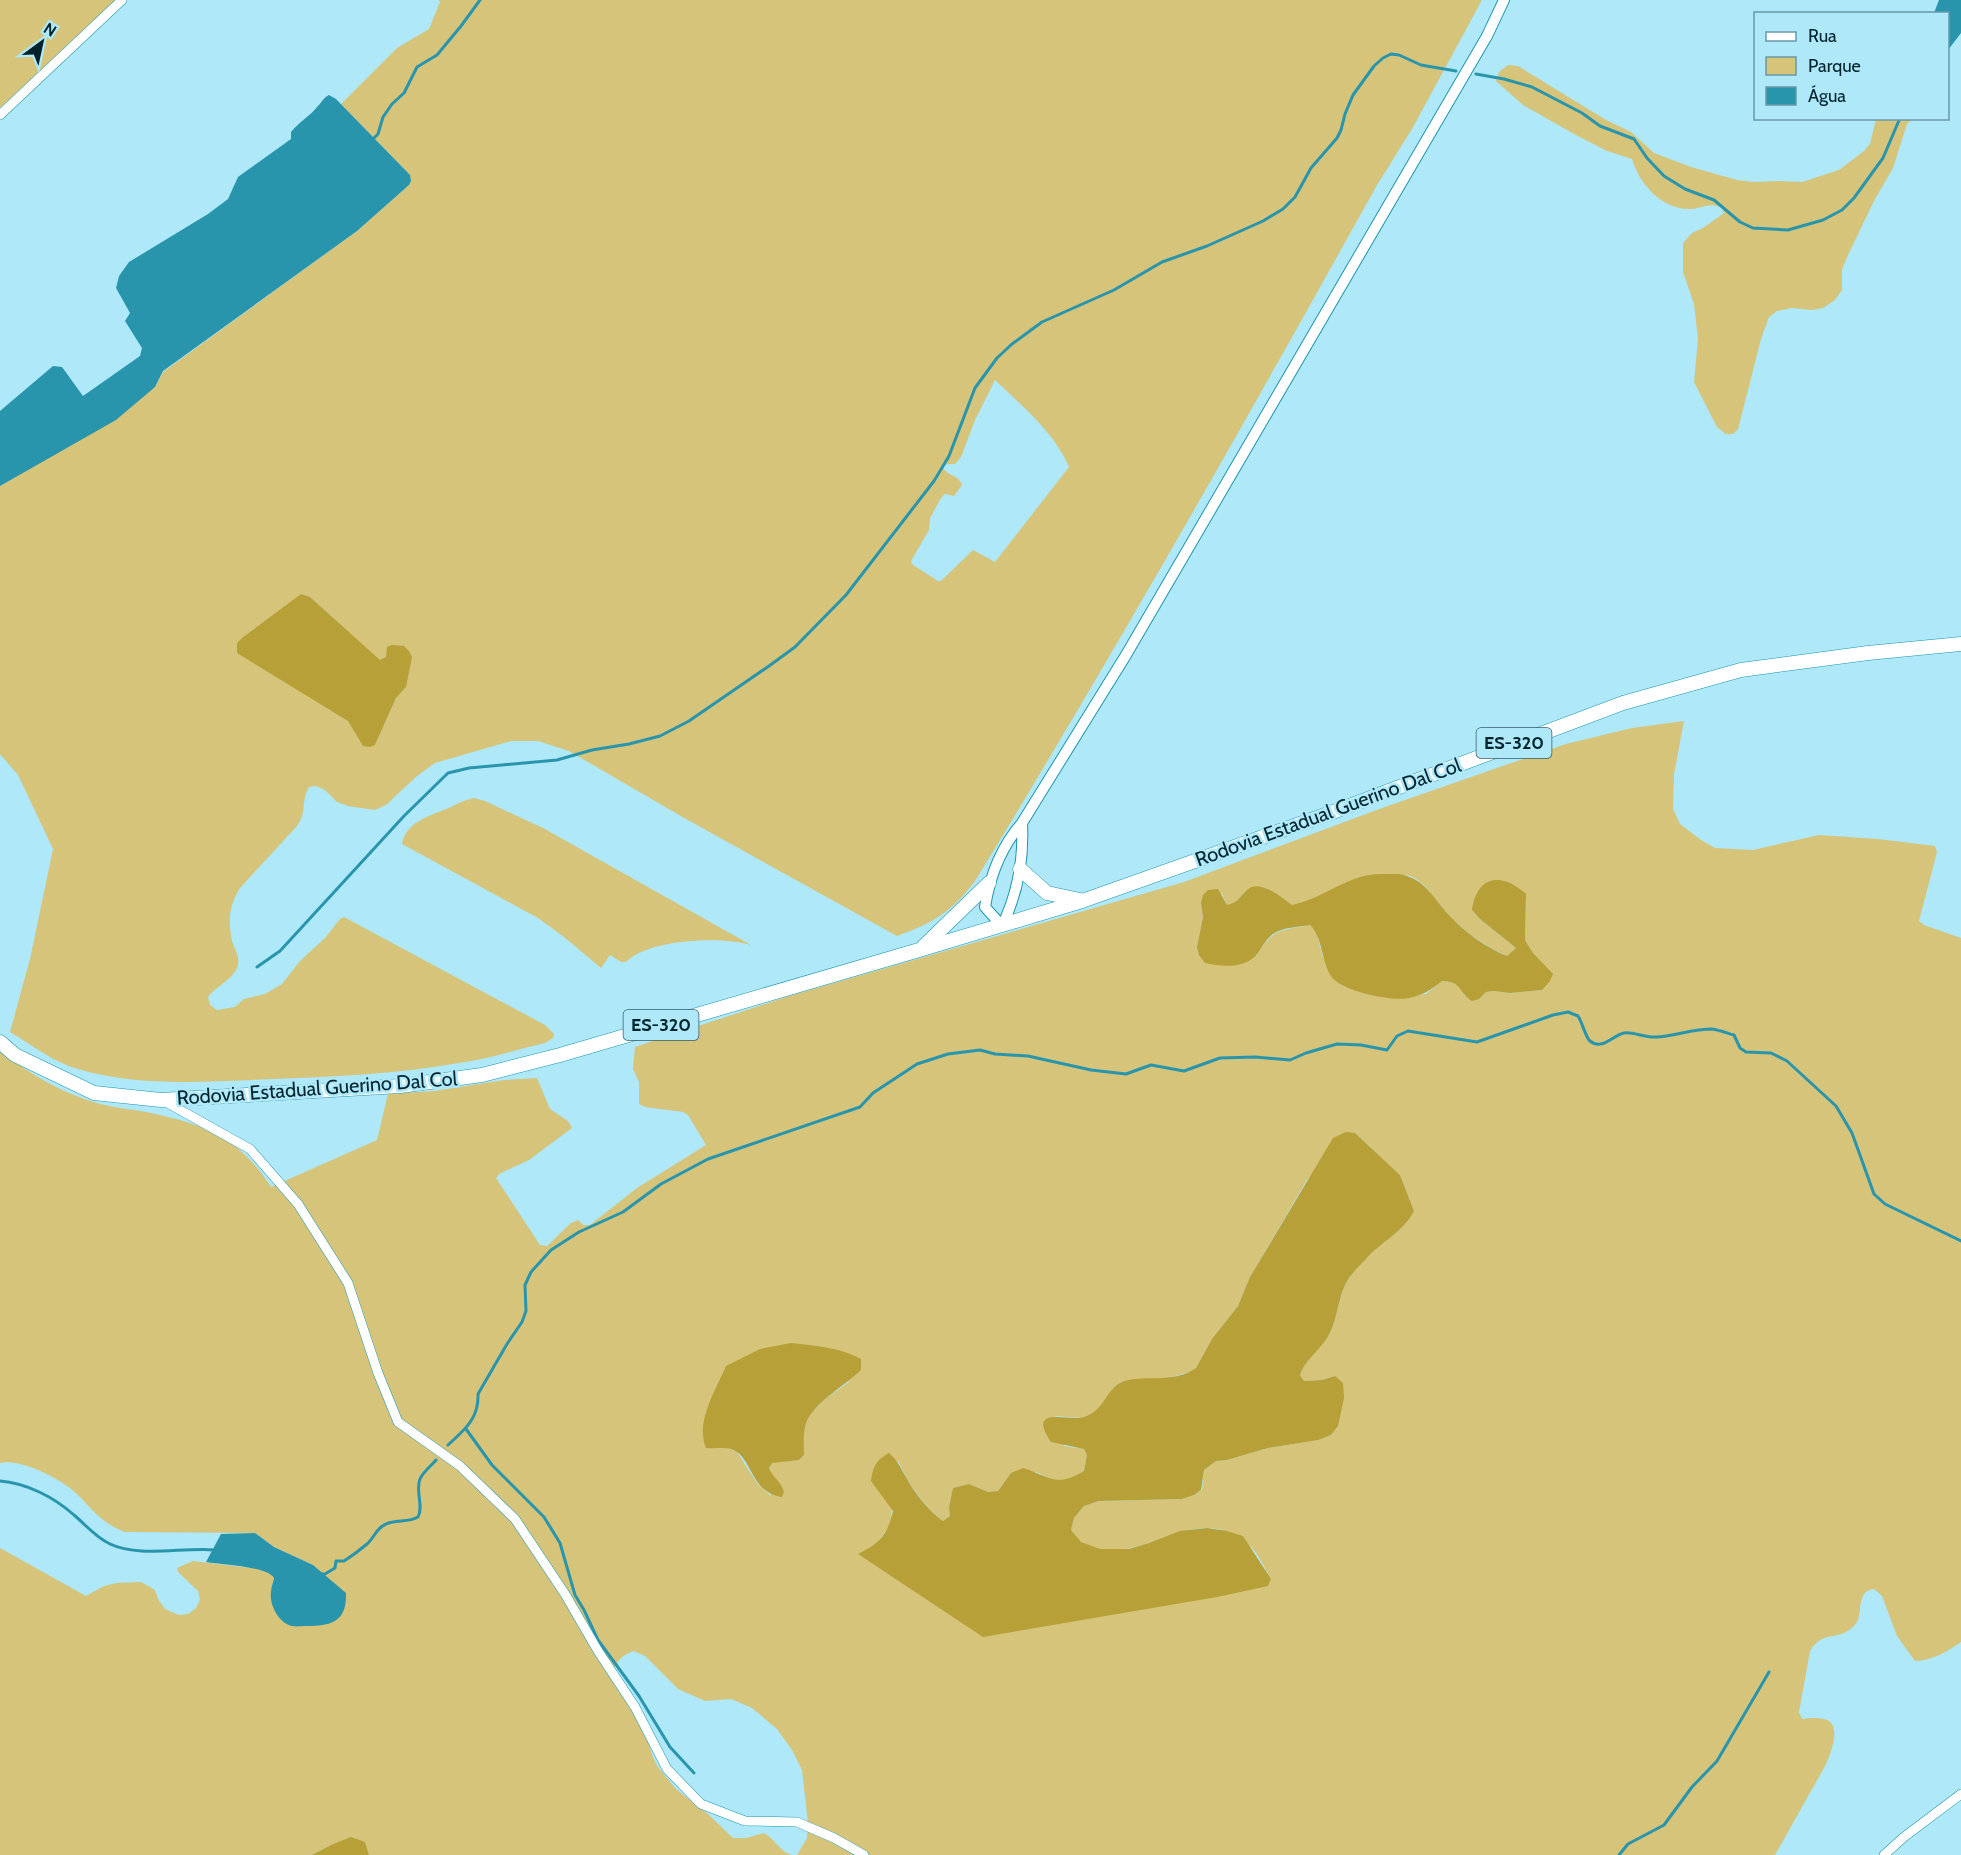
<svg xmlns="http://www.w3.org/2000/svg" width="1961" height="1855" font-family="Cabin,sans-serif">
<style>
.green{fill:#d5c47a;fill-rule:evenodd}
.forest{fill:#b6a037}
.water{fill:#2995ad}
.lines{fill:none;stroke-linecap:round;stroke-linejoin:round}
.stream{stroke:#2995ad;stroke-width:3}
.minor-casing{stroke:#1c95ae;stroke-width:10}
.tertiary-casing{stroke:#1c95ae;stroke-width:12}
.primary-casing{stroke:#1c95ae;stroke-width:15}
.minor{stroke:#fff;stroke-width:9}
.tertiary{stroke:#fff;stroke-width:10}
.primary{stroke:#fff;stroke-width:14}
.labels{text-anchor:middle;stroke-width:5;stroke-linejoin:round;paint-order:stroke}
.shield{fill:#aee8f9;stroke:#345e69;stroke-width:1.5}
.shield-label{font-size:18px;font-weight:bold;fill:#00232b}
.street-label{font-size:20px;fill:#00232b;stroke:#aee8f9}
</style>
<rect width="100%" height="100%" fill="#aee8f9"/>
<g class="green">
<path d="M0 0H116L0 108Z"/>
<path d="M439 0H1482L1412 129 1377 185C1247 419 1115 652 975 881 952 912 933 923 897 936L686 819 569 751 538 741H511L435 763 417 776 386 805 375 810 348 806 337 802 325 790 316 786 309 787C300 802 308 810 297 826L240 888C229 905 228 922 232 941 235 950 241 959 237 968 232 980 216 986 208 997L210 1005 217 1010 235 1007 244 999 265 994 282 984 300 961 325 938 340 919 344 917 545 1025 554 1034 553 1038 545 1043C518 1049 492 1058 465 1062 395 1075 322 1077 251 1080 193 1082 134 1086 78 1069 53 1062 32 1045 10 1032L30 959 53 849 18 775 0 754V486L42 461 155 387 163 372 357 231 409 185 410 175 341 104 397 48 429 29 440 2ZM995 380C1023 407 1054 432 1069 467L995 562 973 550 941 581H938L913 565 911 561 929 530 930 518 941 498 945 494 954 496 962 485C959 475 948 476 943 468L947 464H955L961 457 975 420ZM301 594 310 597 380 661 386 657 406 687 396 698 375 745 356 735 353 725 338 713 238 653Z"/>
<path d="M1508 65 1518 66 1606 120 1631 132 1654 153 1691 167 1737 180 1754 182 1779 181 1802 182 1839 170 1864 151 1870 144 1876 119H1912L1907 124 1893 168 1874 201 1849 253 1842 269V290L1835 300 1823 308 1812 310 1792 308 1777 311 1769 317 1761 339 1738 429 1733 434H1726L1717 427 1694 382 1698 339 1694 304 1683 272V243L1692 233 1703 228 1724 213 1721 207C1708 202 1701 209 1689 209 1661 209 1639 183 1632 159L1607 151 1574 134 1523 105 1496 81 1499 72Z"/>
<path d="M1684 721 1674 774 1673 809 1680 824 1701 840 1715 848 1753 850 1819 835 1878 839 1935 846 1937 852 1919 921 1924 925 1961 938V1642C1948 1651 1932 1661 1915 1661L1897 1636 1882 1596 1874 1589C1853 1592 1866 1616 1853 1627 1836 1642 1824 1629 1810 1651L1799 1712 1802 1719C1809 1718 1820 1717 1827 1720 1842 1726 1830 1756 1825 1766L1775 1855H797L807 1838 808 1824 802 1770 792 1750 777 1729 752 1708 731 1699 705 1701 678 1689 645 1656 634 1651C620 1655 615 1664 610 1678L638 1719 648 1742 653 1757 658 1767 676 1789 709 1815 733 1838H746L764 1833C775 1839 780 1852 792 1855H369L365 1842 331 1845 312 1855H0V1548L86 1596 104 1586 117 1583 141 1582 155 1590 158 1599 165 1609 179 1615 188 1614 196 1608 200 1600 198 1591 178 1572 177 1568 193 1561 261 1569 271 1573 274 1578 271 1593 272 1602 292 1626H306L313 1565 274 1547 255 1533 125 1532C96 1521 92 1506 70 1488 56 1477 19 1458 0 1463V1051C28 1073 62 1093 97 1103 118 1109 142 1110 164 1116 212 1127 244 1144 271 1187L377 1140 388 1094 434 1091 504 1080 537 1078 550 1109 568 1121 572 1128 529 1160 499 1174 496 1178 540 1245 547 1246 571 1223 578 1220 583 1225H590L637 1188 706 1145 688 1115 683 1112 645 1107 639 1104V1082L633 1069 635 1047 789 996 1184 882 1382 808 1566 744 1632 728ZM1385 874C1393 875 1406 874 1413 877 1429 886 1437 903 1449 915 1464 932 1487 947 1507 956L1516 948 1480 919 1472 910 1526 894 1525 940 1533 953 1552 974 1542 990 1510 993 1494 991 1486 992 1479 999 1465 996C1459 984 1455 982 1442 981L1426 994 1388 997 1349 988 1323 957 1316 931 1310 925C1282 930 1272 929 1257 955L1197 947 1203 917 1201 903 1222 894 1227 905 1234 904 1245 892 1266 888 1292 905 1306 902 1357 878ZM1355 1133 1400 1175 1414 1211C1404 1232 1380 1242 1365 1259 1358 1267 1349 1276 1345 1285 1337 1302 1337 1323 1327 1338 1319 1350 1304 1361 1300 1375L1304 1381 1322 1380 1335 1376 1340 1413 1338 1426 1331 1435 1317 1440 1268 1448 1227 1460 1216 1461 1204 1470 1202 1490 1194 1495 1182 1499 1099 1501 1084 1506 1074 1518 1071 1530C1074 1534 1077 1539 1080 1541 1083 1544 1088 1545 1092 1547 1146 1566 1197 1496 1251 1547 1259 1555 1265 1569 1271 1579L858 1555 876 1545 890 1525 898 1461C909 1484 923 1506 943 1521L950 1516 949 1507 953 1488 969 1484 988 1492 998 1491 1011 1473 1036 1472 1052 1480H1069L1084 1471 1087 1455 1084 1449 1064 1446 1055 1416 1083 1418 1094 1413 1106 1400 1113 1388 1121 1382 1165 1379 1193 1371 1196 1368 1212 1339 1238 1306 1250 1277 1307 1180ZM760 1349 850 1381C834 1393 811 1406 805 1426 802 1434 804 1446 804 1455L799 1460 772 1462 769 1468 772 1475 771 1496 757 1483 737 1452 728 1448 747 1357Z"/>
<path d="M474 798 485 801 543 828 751 945C722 936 648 939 626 962H621L610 955 601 968 564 937 538 918 402 844C405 823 429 816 446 809 456 805 463 800 474 798Z"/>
</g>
<g class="forest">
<path d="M301 594 310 597 380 660 386 657 387 647 392 645 404 646 409 651 412 657 406 687 396 698 375 745 370 747 363 746 348 721 237 653V643L242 638Z"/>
<path d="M1399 874C1426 879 1432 897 1449 915 1464 932 1487 948 1507 956L1516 948 1480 919 1472 910C1477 875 1502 872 1526 894L1525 940 1533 953 1553 974 1550 981 1542 990 1510 993 1494 991 1486 992 1479 999 1472 1001C1457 991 1463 982 1442 981 1431 990 1423 995 1409 998 1393 1002 1340 991 1331 976 1321 960 1323 938 1310 925 1298 927 1283 927 1273 934 1266 939 1263 946 1258 953 1246 969 1223 967 1205 963L1199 955 1197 947 1203 917 1201 903 1203 895 1208 890 1218 889 1227 905C1237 903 1239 898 1246 891 1259 877 1280 897 1292 905 1318 899 1334 886 1357 878 1370 873 1385 874 1399 874Z"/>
<path d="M1346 1132 1355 1133 1400 1175 1414 1211C1404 1232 1380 1242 1365 1260 1358 1267 1349 1276 1345 1285 1337 1302 1337 1323 1327 1338 1319 1351 1304 1361 1300 1375L1304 1381 1322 1380 1335 1376 1343 1383 1344 1398 1338 1426 1331 1435 1318 1440 1268 1448 1227 1460 1216 1461 1204 1470 1201 1490 1194 1495 1182 1499 1099 1501 1084 1506 1074 1518 1071 1530 1081 1542 1100 1549H1129L1149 1543 1180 1531 1207 1528 1227 1531 1243 1536 1271 1579 1268 1586 1217 1597 983 1637 858 1554C880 1543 887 1536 893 1511L871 1481C873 1467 876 1460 889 1453 898 1461 900 1467 906 1477 915 1494 928 1510 943 1521L950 1516 949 1507 953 1488 969 1484 988 1492 998 1491 1011 1473 1023 1468C1051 1477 1055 1488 1084 1471L1087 1455 1084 1449 1051 1442C1025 1404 1071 1422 1084 1417 1104 1411 1106 1390 1120 1383 1139 1373 1174 1385 1196 1368L1212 1339 1238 1306 1250 1277 1333 1138Z"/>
<path d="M791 1343C816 1346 839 1347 861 1359V1370C845 1386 810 1404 805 1427 803 1435 804 1446 804 1455L799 1460 772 1463 769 1468C773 1478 781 1481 784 1492L782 1497C749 1492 753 1456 731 1449 724 1447 714 1449 706 1448 695 1422 716 1390 726 1366L760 1349Z"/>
<path d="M351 1837 365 1842 369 1855H312L331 1845Z"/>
</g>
<g class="water">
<path d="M1939 0H1961V33L1948 50V14L1934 13Z"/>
<path d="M329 95 336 99 410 175 411 181 409 185 357 231 163 371 155 387 116 420 0 486V411L53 366 62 367 83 396 140 356 142 348 125 321 130 313 116 288 119 276 129 262 208 214 228 199 238 177 291 139V132C299 122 310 116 318 106 323 101 323 98 329 95Z"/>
<path d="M255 1533 274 1547 313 1565 346 1593C347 1622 331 1626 306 1626 302 1626 296 1627 292 1626 279 1623 269 1605 271 1592 271 1588 273 1583 274 1578 267 1566 222 1565 206 1562L221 1534Z"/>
</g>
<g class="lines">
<g class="stream">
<path d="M1476 74 1504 79 1532 87 1582 113 1600 126 1634 139 1647 158 1664 176 1685 189 1714 200 1740 222 1753 228 1788 230 1823 220 1842 210 1854 198 1883 158 1900 118"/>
<path d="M372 140 378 134 383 117 392 104 404 93 417 67 437 55 461 26 480 0"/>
<path d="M257 967 280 951 404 816 448 773 469 768 557 760 592 750 629 744 660 736 689 721 769 666 795 647 846 595 934 481 949 456 975 388 997 358 1012 344 1042 322 1114 290 1162 262 1207 246 1263 221 1283 209 1295 197 1311 168 1337 138 1341 130 1345 114 1353 95 1374 66 1383 58 1391 54 1399 55 1421 65 1456 71"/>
<path d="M466 1429 492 1465 544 1517 560 1543 575 1595 584 1610 598 1640 639 1696 670 1747 694 1773"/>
<path d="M448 1445C464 1430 479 1419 478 1394L507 1344 522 1322 526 1311 525 1285 531 1272 551 1250 579 1232 623 1212 661 1184 708 1159 860 1107 873 1093 917 1064 948 1054 980 1050 995 1054 1028 1056 1091 1070 1126 1074 1151 1065 1184 1071 1220 1058 1255 1057 1290 1060 1306 1053 1337 1044 1361 1045 1387 1050 1397 1036 1408 1031 1477 1042 1553 1015 1568 1012 1578 1016C1582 1022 1586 1038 1590 1041 1602 1051 1613 1035 1624 1033 1632 1031 1645 1038 1656 1037 1674 1036 1693 1029 1712 1029 1719 1030 1727 1033 1734 1035L1740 1048 1746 1052 1771 1053 1787 1061 1836 1106 1852 1133 1874 1194 1885 1204 1961 1241"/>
<path d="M0 1481C26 1483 54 1497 74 1515 86 1525 95 1537 110 1544 140 1558 182 1547 215 1550"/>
<path d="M322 1574H325L335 1568 336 1561H344C352 1556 360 1550 367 1544 375 1537 376 1528 386 1524 396 1519 408 1523 418 1517 424 1506 415 1491 420 1479 423 1472 431 1466 436 1460"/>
<path d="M1619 1855 1628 1844 1664 1825 1692 1787 1717 1761 1769 1672"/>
</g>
<g class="minor-casing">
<g id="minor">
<path d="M0 115 122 0"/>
<path d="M164 1101 250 1149 298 1204 348 1283 378 1373 398 1422 460 1466 515 1519 565 1594 598 1651 635 1707 667 1769 701 1804 745 1821 797 1822 834 1838 864 1855"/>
<path d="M1884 1855 1904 1837 1961 1794"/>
</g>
</g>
<g class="tertiary-casing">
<path id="tertiary" d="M1022 823C1024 860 1018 893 1002 926L985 907C990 875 1001 847 1022 823L1126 655 1487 36 1504 0"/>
</g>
<g class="primary-casing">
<g id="primary">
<path d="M1020 869 1047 893 1080 900"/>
<path d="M923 947 989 883"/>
<path d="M0 1042 15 1055 94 1093 161 1100 400 1086 482 1075 560 1055 919 950 1082 901 1325 815 1623 703 1741 670 1868 653 1961 644"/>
</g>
</g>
<use href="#minor" class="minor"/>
<use href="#tertiary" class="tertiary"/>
<use href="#primary" class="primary"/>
</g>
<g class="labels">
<g class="shield">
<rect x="1476.5" y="728" width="75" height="30" rx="4.5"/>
<rect x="623.5" y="1010" width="75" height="30" rx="4.5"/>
</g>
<g class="shield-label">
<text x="1514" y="749">ES-320</text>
<text x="661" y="1031">ES-320</text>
</g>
<g class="street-label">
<text transform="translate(1328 812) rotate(-20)" y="7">Rodovia Estadual Guerino Dal Col</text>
<text transform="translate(317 1088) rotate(-4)" y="7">Rodovia Estadual Guerino Dal Col</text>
</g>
</g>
<rect x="1754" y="12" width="195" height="108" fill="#aee8f9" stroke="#6899a7" stroke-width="1.5"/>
<rect x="1766" y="32" width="30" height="9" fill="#ffffff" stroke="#6899a7" stroke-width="1.5"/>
<text x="1808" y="42" font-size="18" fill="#00232b">Rua</text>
<rect x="1766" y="57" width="30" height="18" fill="#d5c47a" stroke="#6899a7" stroke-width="1.5"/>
<text x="1808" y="72" font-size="18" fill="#00232b">Parque</text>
<rect x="1766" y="87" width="30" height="18" fill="#2995ad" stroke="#6899a7" stroke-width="1.5"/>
<text x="1808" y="102" font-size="18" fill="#00232b">Água</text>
<g transform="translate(42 42) rotate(33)" stroke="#aee8f9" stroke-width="4.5" paint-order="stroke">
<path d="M0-4.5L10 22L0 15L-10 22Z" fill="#00232b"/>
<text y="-9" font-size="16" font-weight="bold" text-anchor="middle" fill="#00232b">N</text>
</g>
</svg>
